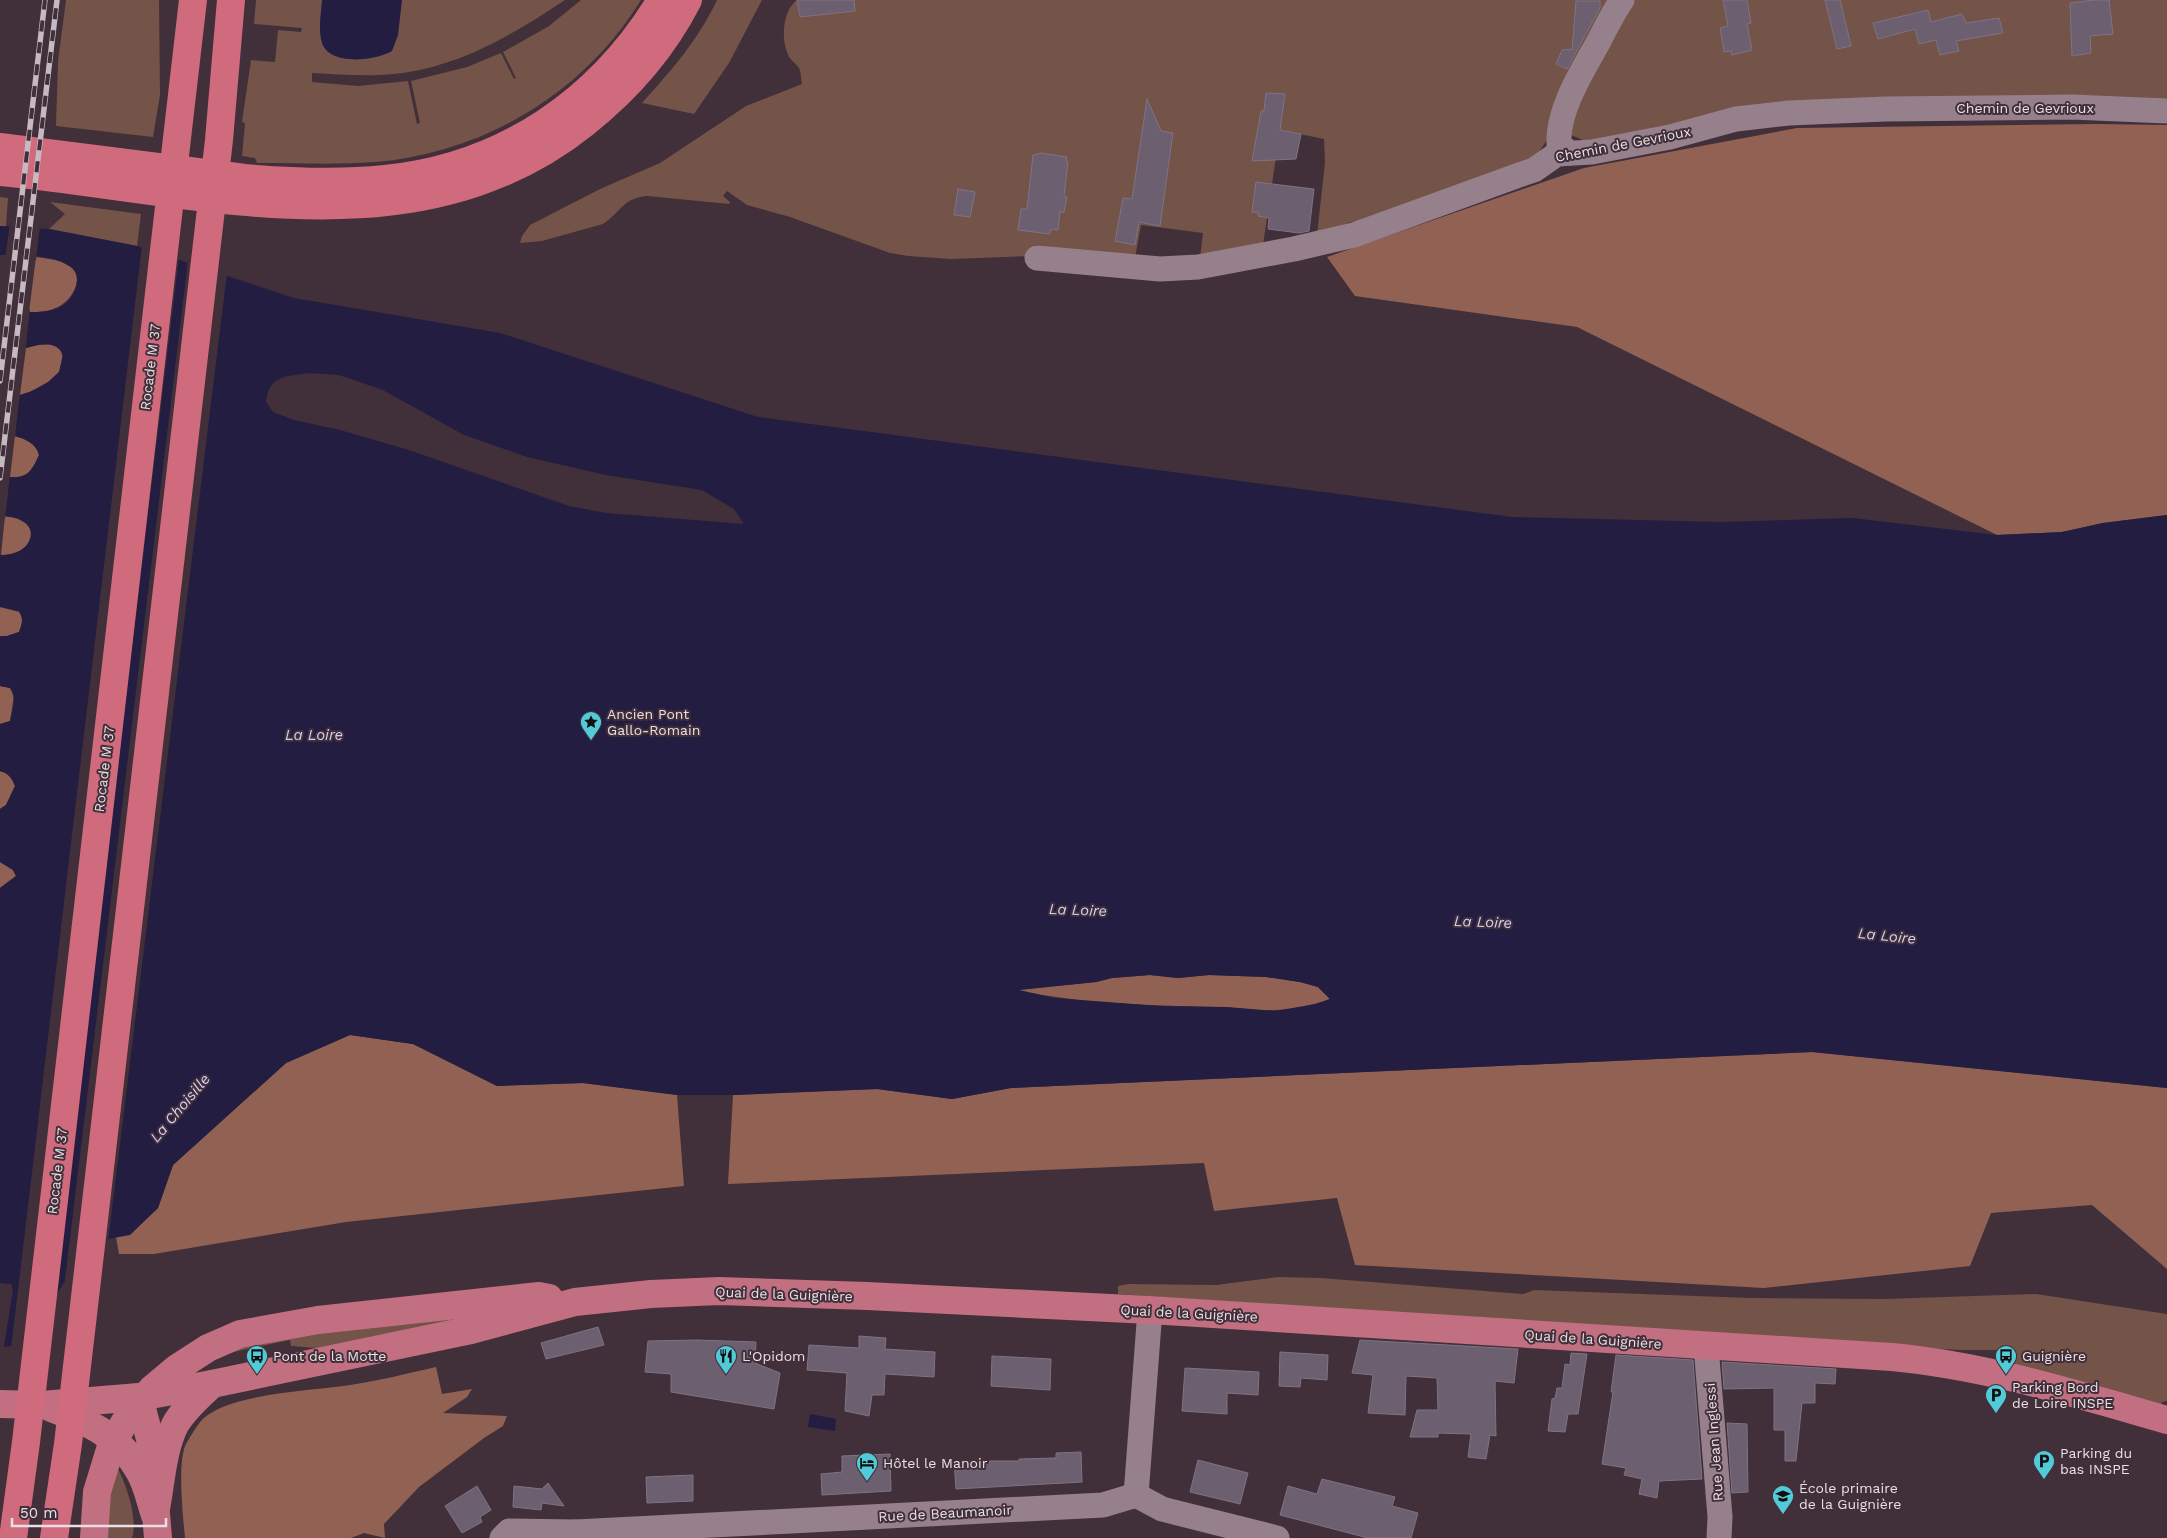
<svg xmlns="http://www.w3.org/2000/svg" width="2167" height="1538" font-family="'Work Sans',sans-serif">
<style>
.green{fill:#745348}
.forest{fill:#916253}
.water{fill:#231d41;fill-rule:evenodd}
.pier{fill:#412f39}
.building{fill:#6b5f70;stroke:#7f7384}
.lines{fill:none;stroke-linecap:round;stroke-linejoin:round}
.minor{stroke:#96808c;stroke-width:25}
.primary{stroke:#c16f81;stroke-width:28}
.trunk{stroke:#d06a7d;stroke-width:28}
.rail-casing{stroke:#c6bac1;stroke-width:5.5}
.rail{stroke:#412f39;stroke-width:4;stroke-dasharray:11;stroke-linecap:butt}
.labels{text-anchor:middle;stroke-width:4;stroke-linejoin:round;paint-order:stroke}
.street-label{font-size:14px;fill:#eadfe5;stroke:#412f39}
.poi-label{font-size:14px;fill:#eadfe5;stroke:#412f39;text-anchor:start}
.water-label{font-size:15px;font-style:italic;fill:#d3d0fa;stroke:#412f39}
</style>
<rect width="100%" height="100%" fill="#412f39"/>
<g class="green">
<path d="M66 0H159L160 95 153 137 56 126 58 61Z"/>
<path d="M256 0H565C514 34 464 64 403 73 373 77 342 75 312 73V82L358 86 408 81 417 124 420 123 411 81 467 67 501 53 514 79 516 78 503 52 549 26 581 0H641C584 93 484 153 375 162 336 165 296 163 257 163L255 158 242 156 245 123 242 122 251 60 275 62 278 30 301 32 302 28 254 24Z"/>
<path d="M717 0H762L729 63 694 114 642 103C672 70 698 40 717 0Z"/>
<path d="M797 0 800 17 837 13 836 0H1610L1551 134 1537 155 1530 160 1368 221 1351 222 1317 235 1325 162 1324 139 1280 130 1263 245 1200 258 1203 233 1141 225 1135 258 1035 245 1033 256 951 259 908 256 890 253 790 217 747 205 727 191 723 196 730 202 729 204 647 196C623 198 622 211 603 224L542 241 520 243 522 236 530 225 600 189 660 163 746 106 802 84C801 79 801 72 799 68 795 62 789 60 787 52 781 37 783 10 797 0Z"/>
<path d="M1632 0H2167V104L2010 102 1594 145 1569 134 1575 101Z"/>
<path d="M0 197 8 198 6 226H0Z"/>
<path d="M50 202 141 214 137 246 49 229 65 214Z"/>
<path d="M1277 1277 1321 1278 1523 1294 1534 1290 1750 1298 1884 1299 2036 1294 2167 1314V1401L2162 1402 2159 1408 2016 1365 2010 1353 2000 1350H1958L1118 1294V1286L1128 1284 1216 1285Z"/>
<path d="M480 1315 327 1349 291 1346 290 1340 219 1355 260 1340Z"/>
<path d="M118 1469C127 1486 138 1520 132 1538H103V1510Z"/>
</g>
<g class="forest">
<path d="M2096 124 2167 125V515L2103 523 2062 532 1997 535 1577 327 1355 296 1327 257 1584 168 1797 128Z"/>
<path d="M36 257C48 259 69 260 76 271 79 276 77 281 76 286 68 307 50 313 29 312Z"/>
<path d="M38 345C43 345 49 344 54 345 65 349 64 365 58 373 50 384 33 391 20 395L26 348Z"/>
<path d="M15 436C26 439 36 443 39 455 32 471 28 478 10 477Z"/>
<path d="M5 516C47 522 35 554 1 555Z"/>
<path d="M0 607 19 612C24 619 22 624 19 632L7 636H0Z"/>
<path d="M0 686 10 688 14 695 10 721 0 724Z"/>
<path d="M0 771C8 773 12 778 15 786L6 805 0 809Z"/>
<path d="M0 862 13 870 16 876 0 888Z"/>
<path d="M1150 975 1178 978 1209 975 1266 977 1300 982 1318 987 1330 999C1313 1005 1292 1010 1274 1010 1254 1011 1234 1007 1214 1007 1148 1005 1081 1004 1017 990L1096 982 1112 978Z"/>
<path d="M350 1035 413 1044 497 1086 583 1083 677 1095 684 1186 346 1222 154 1254H119L116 1237 130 1234 158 1208 173 1165 286 1063Z"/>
<path d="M1812 1052 2167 1088V1269L2092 1205 1991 1213 1970 1266 1764 1288 1355 1265 1337 1198 1214 1211 1204 1163 728 1184 733 1095 877 1089 952 1099 1011 1088Z"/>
<path d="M436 1367 442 1394 472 1389 467 1397 443 1413 507 1416 503 1426 484 1438 419 1487 384 1524 385 1538 364 1533 351 1538H185C183 1516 177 1462 186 1444 190 1437 196 1427 201 1421 225 1394 308 1391 343 1386 374 1382 405 1374 436 1367Z"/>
</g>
<g class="water">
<path d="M322 0H402L398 35 392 51C375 61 330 66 322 43 318 30 321 13 322 0Z"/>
<path d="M0 226 49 229 137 246 294 298 500 333 758 417 1512 517 1721 522 1852 518 1997 535 2062 532 2103 523 2167 515V1088L1812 1052 1011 1088 952 1099 877 1089 733 1095H677L583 1083 497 1086 413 1044 350 1035 286 1063 173 1165 158 1208 130 1235 97 1241 72 1270 25 1344 4 1347 13 1290 11 1284 0 1283V888L16 876 13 870 0 862V809L6 805 15 786C12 778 8 773 0 771V724L10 721C13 709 17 699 10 688L0 686V636H7L19 632C22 624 24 619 19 611L0 607V555C4 555 8 555 12 554 30 550 40 528 19 519 14 516 6 517 0 516V476C23 479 29 478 39 455 36 443 25 439 15 436L0 392 20 395 30 392 48 382 59 372 63 354C55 340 39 344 26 348L29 312C40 312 50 312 60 307 74 300 85 275 69 266 51 254 21 256 0 255ZM308 373 339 375 383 390 464 435 527 457 606 475 702 490 734 509 744 524 606 513 569 506 409 450 340 430 294 420 273 412 266 402C269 375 285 377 308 373ZM1150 975 1178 978 1209 975 1266 977 1300 982 1318 987 1330 999 1316 1004 1275 1011 1227 1007 1159 1006 1054 998 1019 990 1096 982 1112 978Z"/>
<path d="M810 1414 836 1419 835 1431 808 1427Z"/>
</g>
<g class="pier">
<path d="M10 224 40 226 36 260 5 258Z"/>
<path d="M142 245 179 257 52 1309 25 1347 11 1349Z"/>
<path d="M188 260 227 273 108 1242 98 1244 74 1271 64 1288Z"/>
<path d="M0 308 30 310 25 350 0 347Z"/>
<path d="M0 390 20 392 15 438 0 436Z"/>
<path d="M0 473 10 475 5 519 0 518Z"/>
</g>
<g class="building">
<path d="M797 0H854L855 11 800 17Z"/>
<path d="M1723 0H1747L1751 23 1747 24 1752 50 1732 55 1731 51 1724 52 1720 28 1728 26Z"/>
<path d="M1825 0H1840L1851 46 1837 49Z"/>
<path d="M2094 0H2109L2113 34 2090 36 2091 53 2072 56 2070 3Z"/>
<path d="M1576 1H1600V8L1567 69 1556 64 1562 50 1572 49Z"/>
<path d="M1928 10 1931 22 1962 14 1966 23 1999 18 2003 33 1956 41 1959 51 1940 55 1936 40 1919 44 1915 29 1878 39 1873 23Z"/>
<path d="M1266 93 1285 94 1280 130 1301 134 1296 159 1252 161 1261 111H1264Z"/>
<path d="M1147 99 1161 131 1173 133 1160 226 1139 222 1135 245 1115 241 1123 198 1132 199Z"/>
<path d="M1041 153 1067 157 1066 161 1068 162 1064 196 1067 197 1064 212H1060L1058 230 1051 229 1050 234 1018 230 1021 209H1027L1033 155Z"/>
<path d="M1256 182 1314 189 1309 231 1299 233 1268 229 1269 218 1258 216 1259 213 1252 212Z"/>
<path d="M958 189 975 192 970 217 954 215Z"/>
<path d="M598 1327 604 1345 546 1359 541 1343Z"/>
<path d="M859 1336 886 1338 885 1349 935 1352 934 1377 885 1374 884 1395H872L869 1416 845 1411 847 1373 807 1370 809 1345 859 1348Z"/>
<path d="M697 1340 756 1342 755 1363 780 1373 774 1409 671 1392V1374L645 1372 648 1341Z"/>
<path d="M1360 1340 1518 1349 1514 1383 1495 1381 1496 1436 1490 1435 1486 1459 1468 1457 1471 1434 1438 1433V1437H1410L1417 1410H1438L1437 1378 1406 1376 1405 1415 1368 1413 1373 1375 1352 1373Z"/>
<path d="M1280 1352 1328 1355 1327 1380 1301 1378 1300 1387 1279 1386Z"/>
<path d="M1571 1353 1587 1354 1578 1414H1568L1565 1432 1548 1431 1552 1399 1555 1398 1557 1388H1562L1565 1364 1570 1365Z"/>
<path d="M1616 1355 1693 1360 1702 1479 1659 1481 1657 1498 1639 1494 1642 1479 1624 1475 1626 1468 1602 1464 1613 1392H1611Z"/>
<path d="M992 1356 1051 1359 1050 1390 991 1386Z"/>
<path d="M1722 1362 1836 1369 1835 1384 1815 1383V1403H1802L1796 1461H1785V1430H1774V1388L1724 1389Z"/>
<path d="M1185 1368 1259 1372 1258 1395 1227 1393V1414L1182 1411Z"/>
<path d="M1727 1423 1747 1424 1748 1492 1732 1493Z"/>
<path d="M1081 1452 1082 1482 956 1489 954 1461H1019V1459L1056 1458V1453Z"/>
<path d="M890 1454 891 1491 822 1495 821 1474 842 1472V1456Z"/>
<path d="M1198 1460 1248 1473 1240 1504 1190 1492Z"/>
<path d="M693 1475V1501L647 1503 646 1477Z"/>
<path d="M1322 1479 1395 1497 1392 1506 1418 1513 1411 1538H1368L1280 1515 1288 1486 1317 1494Z"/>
<path d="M548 1483 564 1506 542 1503 541 1510 513 1507 514 1486 542 1489Z"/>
<path d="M477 1486 491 1510 480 1517 482 1522 462 1533 445 1506Z"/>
</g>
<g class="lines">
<g class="minor">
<path d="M1569 153 1559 144C1557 110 1583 70 1599 41 1606 27 1613 13 1622 0"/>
<path d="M1037 258 1160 269 1198 267 1294 249 1354 235 1522 174 1534 170 1557 154 1592 152 1670 137 1736 119 1789 113 1886 109 2072 107 2167 111"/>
<path d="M1706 1346 1720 1517 1719 1538"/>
<path d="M1136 1495 1162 1509 1277 1538"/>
<path d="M502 1538 509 1531 576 1532"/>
<path d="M570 1538 576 1532 1103 1505 1136 1495 1150 1310"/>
</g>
<g class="primary">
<path d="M139 1397 150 1439 158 1538"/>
<path d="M0 1404 42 1405 139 1397 212 1384 471 1330 575 1302 651 1294 719 1291 867 1296 1150 1310 1892 1357C1987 1366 2076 1394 2167 1420"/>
<path d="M51 1408C88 1422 119 1435 139 1471 147 1484 150 1501 155 1515"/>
<path d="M155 1514C161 1485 162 1451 175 1425 184 1409 199 1397 212 1384"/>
<path d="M94 1538 97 1492 112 1443 129 1415 152 1389 177 1368 208 1348 240 1334 318 1320 539 1296 549 1298"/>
</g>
<g class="trunk">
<path d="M0 147 245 178C292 182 339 184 385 179 504 167 600 101 661 0"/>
<path d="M0 172C194 190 416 259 585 123 628 89 663 49 688 0"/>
<path d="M13 1538 26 1442 193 0"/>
<path d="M54 1538 68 1444 219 140 231 0"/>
</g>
<g class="rail-casing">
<g id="rail">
<path d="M0 381 45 0"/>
<path d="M0 478 57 0"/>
</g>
</g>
<use href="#rail" class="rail"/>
</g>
<defs>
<g id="sight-pin" transform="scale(1.125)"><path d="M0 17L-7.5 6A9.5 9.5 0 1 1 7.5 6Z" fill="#52cbd9" stroke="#412f39"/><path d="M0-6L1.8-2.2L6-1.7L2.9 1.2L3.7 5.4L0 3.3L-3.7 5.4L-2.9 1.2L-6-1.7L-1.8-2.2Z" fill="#111"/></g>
<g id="bus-pin" transform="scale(1.125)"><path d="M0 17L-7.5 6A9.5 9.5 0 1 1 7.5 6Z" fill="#52cbd9" stroke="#412f39"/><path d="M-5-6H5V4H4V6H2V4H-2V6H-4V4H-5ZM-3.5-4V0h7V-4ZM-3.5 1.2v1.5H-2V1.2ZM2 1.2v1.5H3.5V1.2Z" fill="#111"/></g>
<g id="restaurant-pin" transform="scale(1.125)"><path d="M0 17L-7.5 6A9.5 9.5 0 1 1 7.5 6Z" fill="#52cbd9" stroke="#412f39"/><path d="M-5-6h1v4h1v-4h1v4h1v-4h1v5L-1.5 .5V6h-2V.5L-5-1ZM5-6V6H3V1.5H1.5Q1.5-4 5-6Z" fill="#111"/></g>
<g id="parking-pin" transform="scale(1.125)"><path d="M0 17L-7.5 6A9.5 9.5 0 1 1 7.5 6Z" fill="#52cbd9" stroke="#412f39"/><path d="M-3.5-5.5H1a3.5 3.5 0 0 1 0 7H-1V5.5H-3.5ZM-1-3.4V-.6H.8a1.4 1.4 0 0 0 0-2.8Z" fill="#111"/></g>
<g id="hotel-pin" transform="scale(1.125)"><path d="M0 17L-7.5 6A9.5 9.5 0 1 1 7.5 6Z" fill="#52cbd9" stroke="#412f39"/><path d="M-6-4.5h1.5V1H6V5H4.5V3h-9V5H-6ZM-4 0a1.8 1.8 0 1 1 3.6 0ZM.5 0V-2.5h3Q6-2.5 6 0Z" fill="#111"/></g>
<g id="school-pin" transform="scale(1.125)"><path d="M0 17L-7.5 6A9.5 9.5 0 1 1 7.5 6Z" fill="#52cbd9" stroke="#412f39"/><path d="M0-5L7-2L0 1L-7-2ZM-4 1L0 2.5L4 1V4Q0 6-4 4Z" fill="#111"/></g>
</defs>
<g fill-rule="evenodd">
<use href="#sight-pin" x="591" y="722"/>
<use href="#bus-pin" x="257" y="1356"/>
<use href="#restaurant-pin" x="726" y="1356"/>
<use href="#bus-pin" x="2006" y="1356"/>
<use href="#parking-pin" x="1996" y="1395"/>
<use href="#parking-pin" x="2044" y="1461"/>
<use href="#hotel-pin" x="867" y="1463"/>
<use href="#school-pin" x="1783" y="1496"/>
</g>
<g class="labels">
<g class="street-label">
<text x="2025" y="113">Chemin de Gevrioux</text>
<text transform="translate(1623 144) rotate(-11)" y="5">Chemin de Gevrioux</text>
<text transform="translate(150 367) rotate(-83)" y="5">Rocade M 37</text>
<text transform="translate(104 769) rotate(-83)" y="5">Rocade M 37</text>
<text transform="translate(57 1171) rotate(-83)" y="5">Rocade M 37</text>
<text transform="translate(784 1294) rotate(2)" y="5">Quai de la Guignière</text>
<text transform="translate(1189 1313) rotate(3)" y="5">Quai de la Guignière</text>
<text transform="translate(1593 1339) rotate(4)" y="5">Quai de la Guignière</text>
<text transform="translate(1714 1442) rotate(-94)" y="5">Rue Jean Inglessi</text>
<text transform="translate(945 1513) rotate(-3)" y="5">Rue de Beaumanoir</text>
</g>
<g class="poi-label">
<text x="607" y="719">Ancien Pont<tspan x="607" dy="16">Gallo-Romain</tspan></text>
<text x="273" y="1361">Pont de la Motte</text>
<text x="742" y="1361">L'Opidom</text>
<text x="2022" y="1361">Guignière</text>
<text x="2012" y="1392">Parking Bord<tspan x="2012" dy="16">de Loire INSPE</tspan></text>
<text x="2060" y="1458">Parking du<tspan x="2060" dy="16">bas INSPE</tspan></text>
<text x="883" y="1468">Hôtel le Manoir</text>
<text x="1799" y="1493">École primaire<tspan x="1799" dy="16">de la Guignière</tspan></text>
</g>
<g class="water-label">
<text x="314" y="740">La Loire</text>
<text transform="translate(1078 910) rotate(2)" y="5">La Loire</text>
<text transform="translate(1483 922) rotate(2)" y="5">La Loire</text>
<text transform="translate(1887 936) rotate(6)" y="5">La Loire</text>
<text transform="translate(180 1108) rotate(-50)" y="5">La Choisille</text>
</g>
</g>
<path d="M12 1518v8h154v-8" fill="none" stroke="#eadfe5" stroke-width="2.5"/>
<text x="20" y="1518" font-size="15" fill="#eadfe5" stroke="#412f39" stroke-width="4" paint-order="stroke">50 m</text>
</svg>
